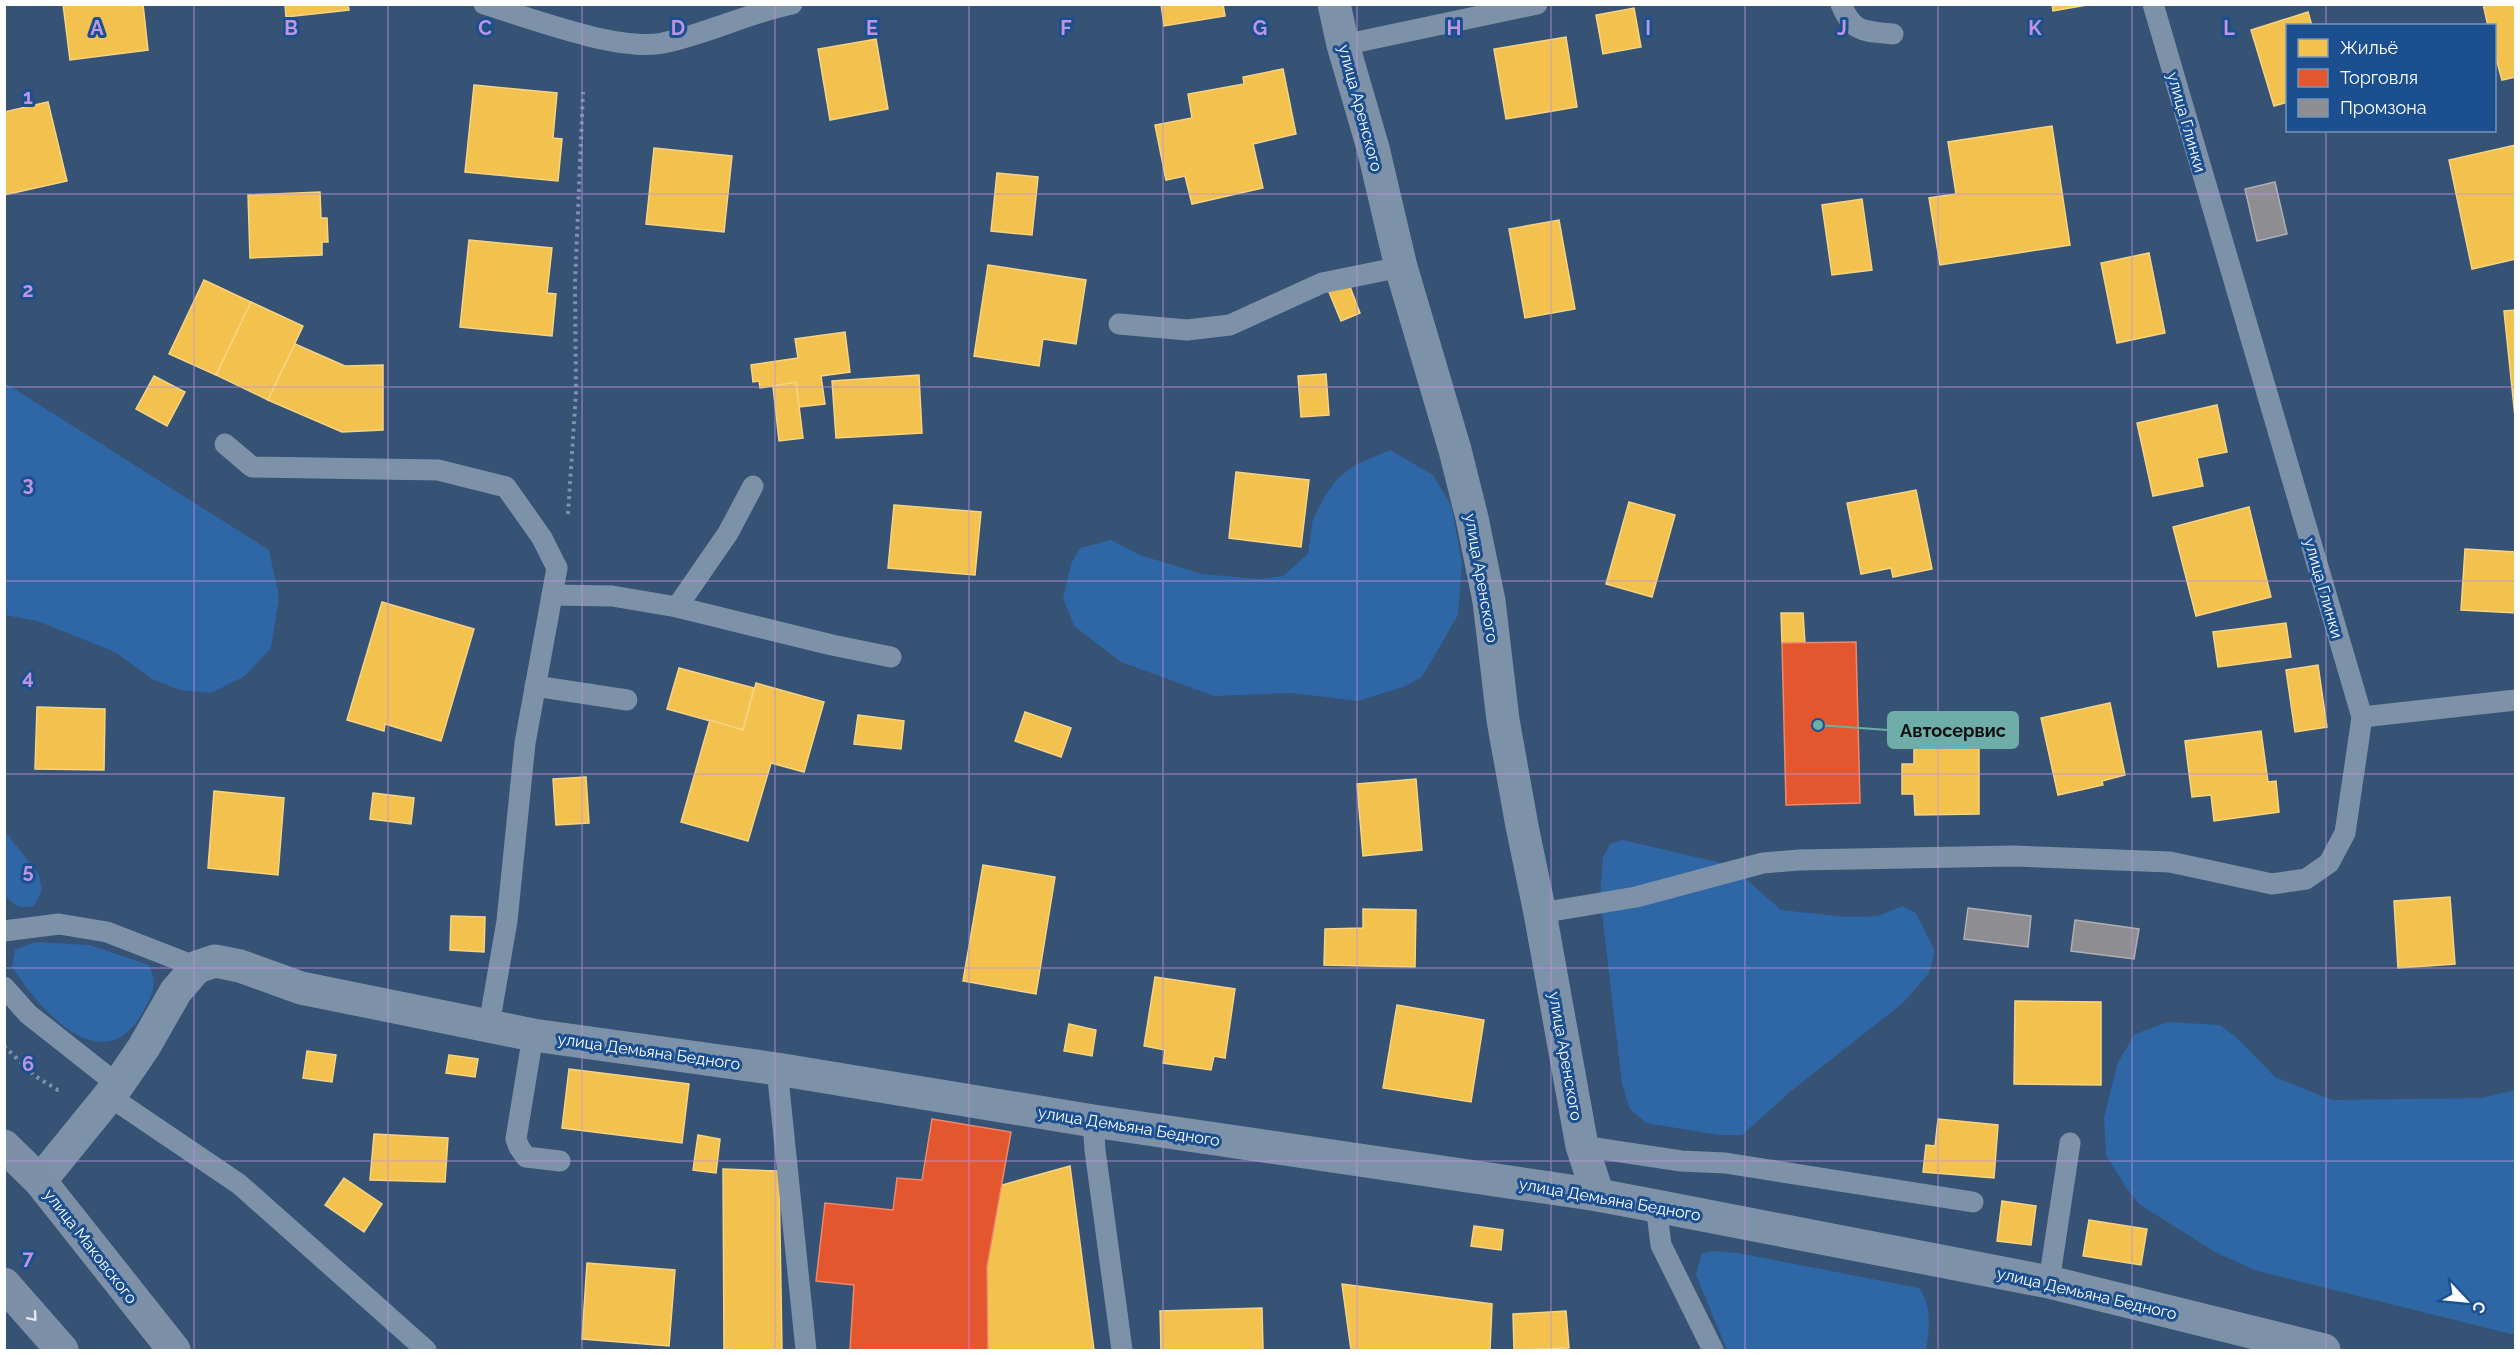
<svg xmlns="http://www.w3.org/2000/svg" width="2520" height="1355" font-family="Raleway,sans-serif">
<style>
.green{fill:#2f66a5}
.homes{fill:#f2c14e;stroke:#f6d483;stroke-width:1.5}
.shops{fill:#e4572e;stroke:#ec896d;stroke-width:1.5}
.industry{fill:#8d8d92;stroke:#afafb3;stroke-width:1.5}
.lines{fill:none;stroke-linecap:round;stroke-linejoin:round}
.path{stroke:#7d92a8;stroke-width:4;stroke-dasharray:3 4.5;stroke-linecap:butt}
.service{stroke:#7d92a8;stroke-width:21}
.minor{stroke:#7d92a8;stroke-width:33}
.trunk{stroke:#7e90a7;stroke-width:33}
.oneway{stroke:#e5e9ed}
.grid{fill:none;stroke:#bd96df;stroke-width:1.5;stroke-opacity:0.55}
.labels{text-anchor:middle;stroke-width:6;stroke-linejoin:round;paint-order:stroke}
.street-label{font-size:16px;fill:#fff;stroke:#1b4f8f}
.grid-label{font-size:20px;text-anchor:middle;font-weight:bold;fill:#bd96df;stroke:#1b4f8f;stroke-width:6;stroke-linejoin:round;paint-order:stroke}
.leader{fill:none;stroke:#6fada8;stroke-width:2}
.callout-dot{fill:#6fada8;stroke:#1b4f8f;stroke-width:2}
.callout{fill:#6fada8;stroke:#6fada8;stroke-width:2}
.callout-label{font-size:18px;text-anchor:middle;font-weight:bold;fill:#111}
</style>
<rect width="100%" height="100%" fill="#365274"/>
<g class="green">
<path d="M5 383 269 550 279 597 271 648 245 676 211 693 180 690 152 679 115 652 37 621 5 615Z"/>
<path d="M1390 450 1433 475 1451 505 1462 563 1458 615 1422 677 1403 687 1358 701 1293 693 1214 696 1121 662 1074 626 1063 598 1071 564 1080 548 1111 540 1140 555 1202 574 1258 579 1283 576 1308 554 1313 519 1326 494 1339 477 1357 464Z"/>
<path d="M4 830 39 875 42 890 34 906C20 909 14 906 5 895Z"/>
<path d="M1623 840 1730 865 1781 910 1847 917 1878 916 1902 906 1916 913 1935 951 1929 973 1903 1003 1791 1091 1742 1135H1719L1646 1123 1630 1109 1622 1084 1600 897 1603 858 1610 844Z"/>
<path d="M35 942 90 945 149 965C157 983 154 991 145 1008 105 1086 41 1011 12 967L15 950Z"/>
<path d="M2168 1022 2220 1025 2236 1037 2275 1077 2332 1100 2481 1098 2515 1090V1335L2254 1270 2215 1252 2139 1204 2125 1186 2106 1155 2104 1117 2118 1062 2135 1034Z"/>
<path d="M1716 1251 1738 1253 1919 1288C1933 1307 1929 1329 1926 1350H1727L1696 1275 1702 1253Z"/>
</g>
<g class="homes">
<path d="M63 4H143L148 50 70 60Z"/>
<path d="M285 4H348L349 10 286 17Z"/>
<path d="M1161 4H1223L1225 16 1164 26Z"/>
<path d="M2052 4H2093L2053 11Z"/>
<path d="M2483 4H2516V77L2502 80 2494 51V26H2488Z"/>
<path d="M1634 8 1641 47 1603 54 1596 15Z"/>
<path d="M2308 12 2312 26H2288V102L2274 106 2251 30Z"/>
<path d="M1566 37 1577 107 1506 119 1494 49Z"/>
<path d="M876 39 888 109 830 120 818 49Z"/>
<path d="M1283 69 1296 134 1253 144 1263 188 1192 204 1185 176 1166 180 1155 125 1192 118 1188 94 1244 84 1243 77Z"/>
<path d="M474 85 557 93 553 138 562 139 558 181 465 172Z"/>
<path d="M48 102 67 181 4 195V112Z"/>
<path d="M2052 126 2070 245 1940 265 1929 198 1956 194 1948 142Z"/>
<path d="M2516 145V259L2472 269 2449 160Z"/>
<path d="M654 148 732 156 724 232 646 224Z"/>
<path d="M997 173 1038 177 1032 235 991 231Z"/>
<path d="M320 192 321 218H327L328 242H322V255L250 258 248 195Z"/>
<path d="M1862 199 1872 270 1832 275 1822 205Z"/>
<path d="M1559 220 1575 309 1525 318 1509 229Z"/>
<path d="M469 240 552 248 547 293 556 294 552 336 460 327Z"/>
<path d="M2149 253 2165 333 2117 343 2101 263Z"/>
<path d="M988 265 1086 280 1076 344 1043 339 1039 366 974 356Z"/>
<path d="M204 280 251 302 216 375 169 354Z"/>
<path d="M1349 284 1360 313 1341 321 1329 292Z"/>
<path d="M251 302 303 326 268 400 216 375Z"/>
<path d="M2516 310V417H2515L2504 311Z"/>
<path d="M845 332 850 372 821 376 825 404 799 407 796 382 760 388 759 381 753 382 751 365 798 358 795 339Z"/>
<path d="M295 344 345 366 383 365V430L342 432 268 400Z"/>
<path d="M1326 374 1329 415 1301 417 1298 376Z"/>
<path d="M919 375 922 433 836 438 832 381Z"/>
<path d="M154 376 185 392 167 426 136 409Z"/>
<path d="M796 382 803 438 779 441 773 386Z"/>
<path d="M2217 405 2227 452 2197 458 2203 486 2153 496 2137 423Z"/>
<path d="M1236 472 1309 480 1301 547 1229 538Z"/>
<path d="M1916 490 1932 569 1893 577 1891 568 1861 574 1847 503Z"/>
<path d="M1629 502 1675 515 1652 597 1606 584Z"/>
<path d="M894 505 981 512 975 575 888 568Z"/>
<path d="M2249 507 2271 597 2196 616 2173 527Z"/>
<path d="M2465 549 2516 552V613L2461 610Z"/>
<path d="M382 602 474 629 441 741 385 724 384 731 347 720Z"/>
<path d="M1781 613H1803L1805 643H1782Z"/>
<path d="M2286 623 2291 657 2218 667 2213 632Z"/>
<path d="M2318 665 2327 727 2295 732 2286 670Z"/>
<path d="M679 668 754 688 743 730 667 709Z"/>
<path d="M756 683 824 702 804 772 771 763 748 841 681 822 710 720 743 730Z"/>
<path d="M2110 703 2125 775 2102 781 2103 785 2058 795 2041 718Z"/>
<path d="M37 707 105 709 104 770 35 769Z"/>
<path d="M1025 712 1071 728 1061 757 1015 741Z"/>
<path d="M858 715 904 721 901 749 854 744Z"/>
<path d="M2261 731 2268 782 2276 781 2279 812 2214 821 2211 795 2192 797 2185 741Z"/>
<path d="M1914 741H1979V814L1915 815 1914 794H1902V764H1914Z"/>
<path d="M586 777 589 823 556 825 553 779Z"/>
<path d="M1416 779 1422 850 1363 856 1357 784Z"/>
<path d="M214 791 284 798 278 875 208 868Z"/>
<path d="M373 793 414 798 411 824 370 819Z"/>
<path d="M983 865 1055 877 1036 994 963 981Z"/>
<path d="M2450 897 2455 964 2398 968 2394 901Z"/>
<path d="M1363 909 1416 910 1415 967 1324 965 1325 929 1363 928Z"/>
<path d="M451 916 485 917 484 952 450 950Z"/>
<path d="M1155 977 1235 989 1225 1058 1214 1056 1211 1070 1163 1063 1165 1050 1144 1046Z"/>
<path d="M2015 1001 2101 1002V1085L2014 1084Z"/>
<path d="M1397 1005 1484 1020 1471 1102 1383 1088Z"/>
<path d="M1069 1024 1096 1030 1092 1056 1064 1051Z"/>
<path d="M307 1051 336 1055 332 1082 303 1078Z"/>
<path d="M449 1055 478 1059 475 1077 446 1073Z"/>
<path d="M569 1069 689 1084 682 1143 562 1128Z"/>
<path d="M1938 1119 1998 1125 1994 1178 1923 1172 1926 1145 1935 1146Z"/>
<path d="M374 1134 448 1138 445 1182 370 1180Z"/>
<path d="M698 1135 720 1139 716 1173 693 1170Z"/>
<path d="M1070 1166 1094 1350H988L987 1267 1002 1185Z"/>
<path d="M723 1169 779 1171 782 1350H724Z"/>
<path d="M344 1178 382 1204 364 1232 325 1205Z"/>
<path d="M2002 1201 2036 1206 2031 1245 1997 1241Z"/>
<path d="M2089 1220 2147 1229 2141 1265 2083 1256Z"/>
<path d="M1474 1226 1503 1230 1501 1250 1471 1246Z"/>
<path d="M587 1263 675 1270 669 1346 582 1339Z"/>
<path d="M1342 1284 1492 1304 1490 1350H1351Z"/>
<path d="M1262 1308 1263 1350H1161L1160 1311Z"/>
<path d="M1566 1311 1569 1348 1514 1350 1513 1314Z"/>
</g>
<g class="shops">
<path d="M1856 642 1860 803 1786 805 1782 643Z"/>
<path d="M932 1119 1011 1132 987 1267 988 1350H850L854 1285 816 1281 825 1203 893 1210 897 1178 922 1180Z"/>
</g>
<g class="industry">
<path d="M2275 182 2287 234 2257 241 2245 189Z"/>
<path d="M1968 908 2031 916 2028 947 1964 939Z"/>
<path d="M2075 920 2139 929 2134 959 2071 951Z"/>
</g>
<g class="lines">
<g class="path">
<path d="M568 514 576 393 575 284 583 92"/>
<path d="M4 1046 35 1076 58 1090 62 1089"/>
</g>
<g class="service">
<path d="M484 4C529 18 619 52 663 43 707 34 748 13 792 4"/>
<path d="M1841 4C1853 34 1865 31 1893 34"/>
<path d="M1343 45 1537 4"/>
<path d="M1119 324 1187 330 1230 325 1322 283 1401 267"/>
<path d="M225 444 252 467 438 470 506 487 542 538 557 568 525 743 507 921 489 1025"/>
<path d="M552 595 612 596 677 607 832 645 891 657"/>
<path d="M677 607 728 533 753 486"/>
<path d="M535 686 627 700"/>
<path d="M2362 717 2516 700"/>
<path d="M1540 913 1636 897 1763 863 1799 860 2013 856 2170 862 2272 884 2306 879 2329 863 2345 833 2362 717 2153 4"/>
<path d="M4 931 59 924 107 932 197 967"/>
<path d="M4 987 28 1014 118 1085"/>
<path d="M533 1035 516 1139 519 1147 526 1157 560 1161"/>
<path d="M777 1069 806 1350"/>
<path d="M109 1096 239 1184 426 1350"/>
<path d="M1093 1121 1095 1150 1122 1350"/>
<path d="M1582 1146 1681 1161 1725 1163 1973 1202"/>
<path d="M1656 1206 1661 1245 1713 1350"/>
<path d="M2049 1282 2070 1143"/>
</g>
<g class="minor">
<path d="M1334 4 1343 45 1373 148 1401 267 1455 450 1472 518 1489 601 1503 720 1522 826 1540 913 1582 1146 1598 1195"/>
<path d="M40 1181 118 1085 144 1047 176 991 197 967 215 961 240 966 301 988 533 1035 777 1069 1093 1121 1598 1195 1656 1206 2049 1282 2324 1350"/>
</g>
<g class="trunk">
<path d="M4 1146 40 1181 174 1350"/>
<path d="M4 1284 62 1350"/>
</g>
</g>
<defs><path id="oneway-chevron" d="M-2-3.5L2.5 0L-2 3.5" fill="none" stroke-width="1.6" stroke-linecap="round" stroke-linejoin="round" transform="scale(1.5)"/></defs>
<use class="oneway" href="#oneway-chevron" transform="translate(33 1317) rotate(49)"/>
<path class="grid" d="M194 4V1350M388 4V1350M582 4V1350M775 4V1350M969 4V1350M1163 4V1350M1357 4V1350M1551 4V1350M1745 4V1350M1938 4V1350M2132 4V1350M2326 4V26M2326 130V1350M4 194H2516M4 387H2516M4 581H2516M4 774H2516M4 968H2516M4 1161H2516"/>
<g class="labels">
<g class="street-label">
<text transform="translate(1361 108) rotate(75)" y="6">улица Аренского</text>
<text transform="translate(2187 122) rotate(74)" y="6">улица Глинки</text>
<text transform="translate(1482 578) rotate(80)" y="6">улица Аренского</text>
<text transform="translate(2324 588) rotate(74)" y="6">улица Глинки</text>
<text transform="translate(649 1051) rotate(8)" y="6">улица Демьяна Бедного</text>
<text transform="translate(1566 1056) rotate(80)" y="6">улица Аренского</text>
<text transform="translate(1129 1126) rotate(9)" y="6">улица Демьяна Бедного</text>
<text transform="translate(1610 1199) rotate(10)" y="6">улица Демьяна Бедного</text>
<text transform="translate(91 1246) rotate(52)" y="6">улица Маковского</text>
<text transform="translate(2087 1293) rotate(13)" y="6">улица Демьяна Бедного</text>
</g>
</g>
<g class="grid-label">
<text x="97" y="35">A</text>
<text x="291" y="35">B</text>
<text x="485" y="35">C</text>
<text x="678" y="35">D</text>
<text x="872" y="35">E</text>
<text x="1066" y="35">F</text>
<text x="1260" y="35">G</text>
<text x="1454" y="35">H</text>
<text x="1648" y="35">I</text>
<text x="1842" y="35">J</text>
<text x="2035" y="35">K</text>
<text x="2229" y="35">L</text>
<text x="28" y="104">1</text>
<text x="28" y="297">2</text>
<text x="28" y="491">3</text>
<text x="28" y="684">4</text>
<text x="28" y="878">5</text>
<text x="28" y="1071">6</text>
<text x="28" y="1265">7</text>
</g>
<path class="leader" d="M1818 725L1888 730"/>
<circle class="callout-dot" cx="1818" cy="725" r="6"/>
<rect class="callout" x="1888" y="712" width="130" height="36" rx="6"/>
<g class="callout-label">
<text x="1953" y="737">Автосервис</text>
</g>
<rect width="2520" height="1355" fill="none" stroke="#ffffff" stroke-width="12"/>
<rect x="2286" y="24" width="210" height="108" fill="#1b4f8f" stroke="#7695bc" stroke-width="1.5"/>
<rect x="2298" y="39" width="30" height="18" fill="#f2c14e" stroke="#7695bc" stroke-width="1.5"/>
<text x="2340" y="54" font-size="18" fill="#ffffff">Жильё</text>
<rect x="2298" y="69" width="30" height="18" fill="#e4572e" stroke="#7695bc" stroke-width="1.5"/>
<text x="2340" y="84" font-size="18" fill="#ffffff">Торговля</text>
<rect x="2298" y="99" width="30" height="18" fill="#8d8d92" stroke="#7695bc" stroke-width="1.5"/>
<text x="2340" y="114" font-size="18" fill="#ffffff">Промзона</text>
<g transform="translate(2466 1301) rotate(116)" stroke="#1b4f8f" stroke-width="4.5" paint-order="stroke">
<path d="M0-4.5L10 22L0 15L-10 22Z" fill="#ffffff"/>
<text y="-9" font-size="16" font-weight="bold" text-anchor="middle" fill="#ffffff">С</text>
</g>
</svg>
